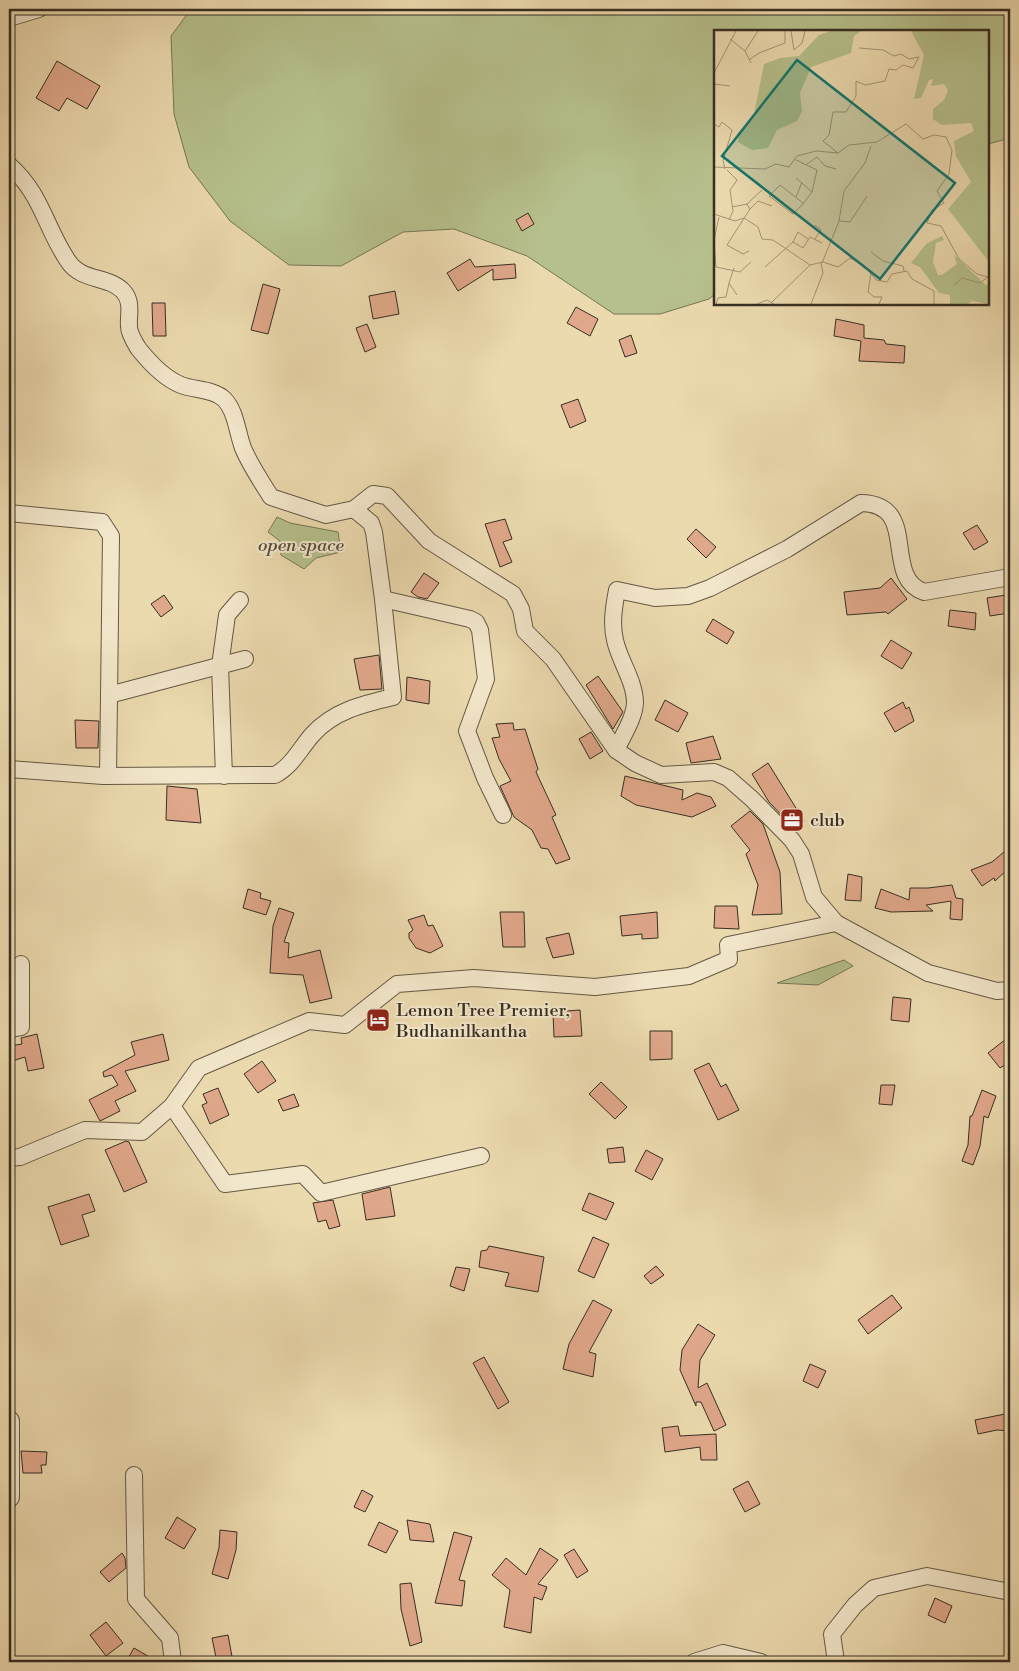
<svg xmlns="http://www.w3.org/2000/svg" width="1019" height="1671" font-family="'Libre Bodoni',serif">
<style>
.green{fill:#b6c08c;stroke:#767757}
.building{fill:#e0a88b;stroke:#372e22}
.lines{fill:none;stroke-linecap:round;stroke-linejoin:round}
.minor-casing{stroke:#645945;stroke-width:18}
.tertiary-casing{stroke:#645945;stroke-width:22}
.minor{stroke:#f3e7cb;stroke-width:16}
.tertiary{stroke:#f3e7cb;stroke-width:20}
.labels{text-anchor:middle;stroke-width:4;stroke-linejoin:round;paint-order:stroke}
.park-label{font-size:18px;font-style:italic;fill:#504b37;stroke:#f3e7cb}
.poi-label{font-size:18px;fill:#372e22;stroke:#f3e7cb;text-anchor:start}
.inset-road{fill:none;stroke:#a49577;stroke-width:1}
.view{fill:#0f766e;fill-opacity:0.15;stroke:#0f766e;stroke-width:2.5}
.inset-edge{fill:none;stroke:#372e22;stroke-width:2.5}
</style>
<rect width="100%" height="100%" fill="#ecdaaf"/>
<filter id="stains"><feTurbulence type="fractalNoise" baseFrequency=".004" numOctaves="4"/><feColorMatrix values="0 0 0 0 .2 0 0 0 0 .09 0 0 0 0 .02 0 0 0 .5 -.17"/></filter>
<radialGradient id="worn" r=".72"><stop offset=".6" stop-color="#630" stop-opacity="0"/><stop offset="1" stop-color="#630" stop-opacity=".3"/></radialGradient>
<g class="green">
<path d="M191 9H1010V138L988 144V31H715V294L709 299 660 314H614L527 256 454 229 403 232 341 266 289 265 230 221 189 167 174 114 171 36Z"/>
<path d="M277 517 290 523 338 532 341 552 316 558 304 569 281 555 280 541 268 532Z"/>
<path d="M844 960 853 966 818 985 777 983Z"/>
</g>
<g class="building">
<path d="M57 61 100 86 87 109 67 98 59 111 36 98Z"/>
<path d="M528 213 534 224 522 231 516 220Z"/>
<path d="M470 259 475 267 515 264 516 278 493 280V269L458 291 447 273Z"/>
<path d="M263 284 280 289 268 334 251 330Z"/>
<path d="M395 291 399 314 373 319 369 296Z"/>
<path d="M152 303H165L166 336H153Z"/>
<path d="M576 307 598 319 590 336 567 323Z"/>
<path d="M836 319 864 325V338L884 340 886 344 905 346 904 363 859 361 861 341 834 336Z"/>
<path d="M367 324 376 347 365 352 356 328Z"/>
<path d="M631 335 637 353 625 357 619 340Z"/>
<path d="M578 399 586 421 570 428 561 405Z"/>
<path d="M505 519 512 539 503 542 512 562 500 567 485 524Z"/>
<path d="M977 525 988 542 974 550 963 533Z"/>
<path d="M696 529 716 547 706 558 687 539Z"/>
<path d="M424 573 439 583 427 599 418 597 411 592Z"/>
<path d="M891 578 907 599 888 614 886 612 847 615 844 592 880 588Z"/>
<path d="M164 595 173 608 161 617 151 604Z"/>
<path d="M1006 595 1009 613 990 616 987 598Z"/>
<path d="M950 610 976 613 975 630 948 626Z"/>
<path d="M713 619 734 632 727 644 706 631Z"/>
<path d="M891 640 912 653 902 669 881 656Z"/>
<path d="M379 655 382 689 360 690 354 659Z"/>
<path d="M598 676 623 712 613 729 586 685Z"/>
<path d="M407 677 430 681 429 704 406 700Z"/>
<path d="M665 700 688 713 678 732 655 720Z"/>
<path d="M903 702 906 709 909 707 914 721 895 732 884 713Z"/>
<path d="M75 720 99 721 98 748H76Z"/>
<path d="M513 723 514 730 525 729 538 769 536 772 556 815 552 817 570 859 556 864 548 849 541 848 532 830 514 817 500 786 511 781 499 759 492 738 500 737 496 724Z"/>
<path d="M591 732 603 751 590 759 579 739Z"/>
<path d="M713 736 721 759 691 763 686 743Z"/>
<path d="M768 763 804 821 794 828 769 802 752 774Z"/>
<path d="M625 776 683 790 682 800 697 793 711 797 716 806 692 817 636 805 621 796Z"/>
<path d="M167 786 197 789 201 823 166 820Z"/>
<path d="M750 811 763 824 780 872 782 914 752 915 758 885 746 854 750 850 731 826Z"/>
<path d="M1010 847V867L995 881 994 878 982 886 971 870 992 862Z"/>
<path d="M848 874 862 877 861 901 845 900Z"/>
<path d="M952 885 956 898 963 899 962 920 950 919 951 901 926 905 933 911 891 912 875 908 881 889 909 900 910 888H928Z"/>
<path d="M248 889 261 893 260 898 271 901 266 915 243 908Z"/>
<path d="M715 906H737L739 929 714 928Z"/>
<path d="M279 908 294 913 284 942 289 943 288 958 320 950 332 998 310 1003 303 975 270 973 273 926Z"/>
<path d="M500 912H524L525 947H503Z"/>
<path d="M657 912 658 938 642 939V934L622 936 620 916Z"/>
<path d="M424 915 428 926 433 925 443 946 430 953 416 948 409 938V933L413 930 408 920Z"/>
<path d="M569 933 574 954 553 958 546 938Z"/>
<path d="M893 997 911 999 909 1022 891 1020Z"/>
<path d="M580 1010 582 1036 554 1037 553 1012Z"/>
<path d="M650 1031H672V1059L650 1060Z"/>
<path d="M37 1034 44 1068 28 1071 25 1057 9 1062V1046L22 1044 21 1038Z"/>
<path d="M163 1034 169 1060 125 1071 136 1091 115 1101 120 1111 100 1121 89 1100 118 1085 112 1075 104 1077 103 1072 135 1055 131 1042Z"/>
<path d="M1010 1036V1062L1000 1068 988 1053Z"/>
<path d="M262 1061 276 1081 258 1093 244 1074Z"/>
<path d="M709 1063 721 1087 726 1084 739 1110 718 1120 694 1070Z"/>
<path d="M601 1082 627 1107 615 1119 589 1094Z"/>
<path d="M881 1085H895L892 1105 879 1104Z"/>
<path d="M218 1088 229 1115 210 1124 202 1105 207 1103 203 1094Z"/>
<path d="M982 1090 996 1096 988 1118 984 1116 980 1146 973 1165 962 1161 968 1145 970 1116H972Z"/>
<path d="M294 1094 299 1106 283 1111 278 1100Z"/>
<path d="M126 1141 129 1142 147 1182 124 1192 105 1150Z"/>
<path d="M623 1147 625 1162 609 1163 607 1149Z"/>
<path d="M646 1150 663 1159 652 1180 635 1171Z"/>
<path d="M390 1187 395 1216 366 1220 362 1194Z"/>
<path d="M589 1193 614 1203 606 1220 582 1210Z"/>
<path d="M89 1194 95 1211 82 1215 89 1236 61 1245 48 1207Z"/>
<path d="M333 1200 340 1226 329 1229 326 1220 318 1222 313 1203Z"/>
<path d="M593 1237 609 1244 594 1278 578 1271Z"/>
<path d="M489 1246 544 1257 538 1292 505 1286 509 1273 479 1267 481 1251 487 1250Z"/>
<path d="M656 1266 664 1275 651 1284 644 1276Z"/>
<path d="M456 1267 470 1269 464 1291 450 1286Z"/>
<path d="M892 1295 902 1308 868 1334 858 1320Z"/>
<path d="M593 1300 612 1310 589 1352 596 1354 593 1377 563 1369 569 1344Z"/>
<path d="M698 1324 715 1335 700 1360 698 1388 707 1383 726 1425 714 1431 701 1402H696V1406L680 1370 682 1350Z"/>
<path d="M484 1357 509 1402 498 1409 473 1363Z"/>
<path d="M810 1364 826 1371 818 1388 803 1381Z"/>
<path d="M1010 1413V1431L997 1430 978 1434 975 1420Z"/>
<path d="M678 1426 680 1436 716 1434 717 1460H701L700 1447 665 1452 662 1428Z"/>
<path d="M21 1451 47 1452 46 1465H41L42 1473H23Z"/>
<path d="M748 1481 760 1504 745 1512 733 1489Z"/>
<path d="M362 1490 373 1496 365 1512 354 1507Z"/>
<path d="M177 1517 196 1529 184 1549 165 1538Z"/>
<path d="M407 1520 430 1524 434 1542 410 1540Z"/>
<path d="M379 1522 398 1531 386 1553 368 1545Z"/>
<path d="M220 1530 237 1532 236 1550 228 1579 212 1574 219 1548Z"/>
<path d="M454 1532 472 1537 459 1580 465 1581 462 1606 435 1603Z"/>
<path d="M540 1548 558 1560 538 1584 547 1587 542 1600 534 1597 531 1633 504 1627 510 1590 492 1575 506 1558 526 1575Z"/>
<path d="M574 1549 588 1571 577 1578 564 1555Z"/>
<path d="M122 1553 125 1558 126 1568 109 1582 100 1572Z"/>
<path d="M411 1583 422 1642 410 1646 401 1609 400 1584Z"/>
<path d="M935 1598 952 1606 945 1623 928 1615Z"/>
<path d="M106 1622 123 1643 106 1656 90 1635Z"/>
<path d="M228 1635 233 1662H217L212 1638Z"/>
<path d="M134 1648 158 1662H126Z"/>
</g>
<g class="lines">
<g class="minor-casing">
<g id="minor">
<path d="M9 18 39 9"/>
<path d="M9 165C42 194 45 227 68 261 82 282 107 275 123 291 133 302 128 314 129 327 129 333 135 343 138 348 149 362 164 378 181 385 193 390 214 389 224 399 236 411 237 432 243 448 250 465 261 481 271 497L326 515 354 509 373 494 387 496 429 541 513 594 521 609 525 631 553 659 616 750 635 763 661 775 714 772 728 778 752 799 792 840 801 854 814 897 836 923 928 973 997 991 1010 990"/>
<path d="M9 513 102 522 111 536 108 776"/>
<path d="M383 599 470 619 476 622 480 630 486 679 467 731 485 778 503 815"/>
<path d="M109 695 245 659"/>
<path d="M616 750C623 735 634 719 635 703 635 681 619 660 615 640 611 624 614 606 617 590L655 598 688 596 710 588 787 549 861 503C921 504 881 577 924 592L1010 577"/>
<path d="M9 769 103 776 275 775C293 765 299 750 312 735 333 711 363 704 393 697L383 599 374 532 371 523 354 509"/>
<path d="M224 776 220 666 227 615 240 600"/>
<path d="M9 1029 21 1027V964"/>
<path d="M172 1106 199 1068 309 1021 345 1025 397 984 474 978 595 987 689 976 729 959 728 945 836 923"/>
<path d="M9 1158 20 1157 85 1130 142 1132 172 1106 225 1184 303 1174 321 1193 481 1156"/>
<path d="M134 1475 136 1599 170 1638 173 1662"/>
<path d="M694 1662 723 1653 761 1662"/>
<path d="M836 1662 832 1634 855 1605 874 1588 927 1576 1010 1592"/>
</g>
</g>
<g class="tertiary-casing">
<path id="tertiary" d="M9 1421V1497"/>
</g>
<use href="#minor" class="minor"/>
<use href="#tertiary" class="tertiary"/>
</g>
<defs>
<g id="office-square" transform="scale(1.25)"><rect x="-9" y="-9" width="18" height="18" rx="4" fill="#8f2418" stroke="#f3e7cb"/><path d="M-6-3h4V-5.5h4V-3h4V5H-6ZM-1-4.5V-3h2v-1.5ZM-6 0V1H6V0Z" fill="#fff"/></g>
<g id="hotel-square" transform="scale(1.25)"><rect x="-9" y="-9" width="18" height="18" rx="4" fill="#8f2418" stroke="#f3e7cb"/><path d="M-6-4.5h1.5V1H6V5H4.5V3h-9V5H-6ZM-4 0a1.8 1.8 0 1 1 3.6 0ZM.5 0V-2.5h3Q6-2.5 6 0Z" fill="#fff"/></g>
</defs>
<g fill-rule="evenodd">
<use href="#office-square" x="792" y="820"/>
<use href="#hotel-square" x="378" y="1020"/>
</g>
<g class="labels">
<g class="park-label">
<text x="301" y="551">open space</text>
</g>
<g class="poi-label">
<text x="810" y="826">club</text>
<text x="396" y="1016">Lemon Tree Premier,<tspan x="396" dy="21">Budhanilkantha</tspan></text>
</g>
</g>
<g transform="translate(714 30)">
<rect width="275" height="275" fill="#ecdaaf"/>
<path d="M117 1H147L140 6 137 23 97 37 86 63 88 81 83 91 63 100 54 118 38 120 24 112V103L40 84 50 34 66 28 85 26 105 5ZM197 1H275V232L234 179 257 152 242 126 240 111 260 101 257 93 228 95 219 89V79L230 70 234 60 230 54 217 56 219 49 215 50 207 68 200 69 210 25ZM228 206 230 210 222 213 219 232 224 245H228L243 234 240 225 273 256 275 244V274L258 271 254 274H236V265L225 263 206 237 197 233 212 214Z" fill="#b6c08c"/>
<path class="inset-road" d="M77 1 80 20 88 13 91 1M16 9 31 21 37 33M31 21 44 1M35 30 45 23 71 13V1M0 43 22 1M0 54 16 56M0 94 5 97 8 92 18 100 9 131 11 139M124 123 135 115 163 112 192 94 209 109 220 105 232 107 238 120 235 144 223 161 230 173 218 180 213 193 227 196 245 229 263 244 274 247M124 123 109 111 115 105 119 82H132L142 66V51L151 55 171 51 175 39 182 40 189 35 199 38 205 27 195 29 187 24 180 26 169 20 145 18M82 130 103 140 98 162 89 174 79 184 55 166 66 155 89 173M93 134 103 127 111 136 122 139M0 137 51 139 62 134 75 137 83 126 102 121 124 123M13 140 23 150 16 160 19 181 15 190M82 148 98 162M82 167 88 152M33 174 36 179 44 171 58 176M18 177 33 174 48 160M0 184 21 191 30 188 44 197 48 209 59 210 96 235 109 232 124 237 136 228 150 235 162 250 173 252 178 244 193 241 198 249 220 261V274M5 187 0 210 2 237 26 242 37 232M125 191 130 161 151 133 157 116M101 195 107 200 101 209M79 212 84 202 94 209M35 221 29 224 13 215 36 179M157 222 169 231 189 236 190 241M108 233 125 191 136 192 153 166M51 237 79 212 89 218 96 207 108 213M157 243 154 262 160 267H168L165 274M15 253 20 238M240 255 248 248 266 253 275 246M58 272 96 235M2 274 4 268 12 267 15 253 23 265M43 274 53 270 60 274M97 274 109 243 107 233"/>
<path class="view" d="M83 30 241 153 166 249 8 126Z"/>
<rect width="275" height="275" class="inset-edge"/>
</g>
<rect width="1019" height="1671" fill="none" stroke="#ecdaaf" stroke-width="30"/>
<rect x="10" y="10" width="999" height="1651" fill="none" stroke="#372e22" stroke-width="2.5"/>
<rect x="15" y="15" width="989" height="1641" fill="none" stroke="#372e22"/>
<rect width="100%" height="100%" filter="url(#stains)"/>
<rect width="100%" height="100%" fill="url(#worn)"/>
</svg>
